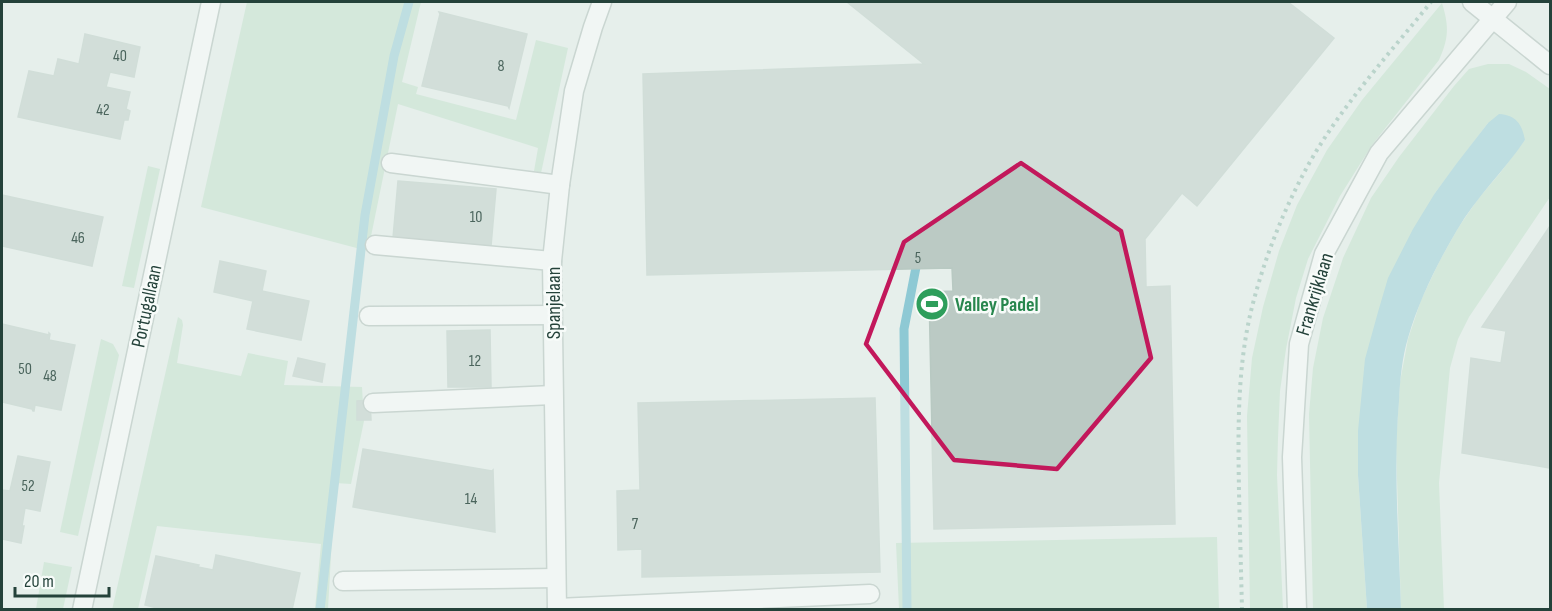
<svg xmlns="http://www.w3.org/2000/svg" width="1552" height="611" font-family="'Sofia Sans Condensed',sans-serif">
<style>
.green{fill:#bfe0c8}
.water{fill:#8ec9d4}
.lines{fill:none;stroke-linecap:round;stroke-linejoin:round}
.stream{stroke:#8ec9d4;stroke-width:9}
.building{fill:#bbcac4;stroke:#b8c9c2;stroke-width:1.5}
.minor-casing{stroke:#a8b8b2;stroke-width:21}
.path{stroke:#86b3a5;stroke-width:4;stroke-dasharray:3 4.5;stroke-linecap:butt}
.minor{stroke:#fff;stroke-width:18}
.marked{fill:none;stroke:#c2185b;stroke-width:4.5;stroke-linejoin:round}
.labels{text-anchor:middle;stroke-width:5;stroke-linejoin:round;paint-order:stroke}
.number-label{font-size:16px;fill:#4a645c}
.street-label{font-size:20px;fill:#24423a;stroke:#f7fbf9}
.leisure-label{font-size:20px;font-weight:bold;fill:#27864d;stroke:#f7fbf9;text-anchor:start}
</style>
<rect width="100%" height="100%" fill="#e6efeb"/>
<g class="green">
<path d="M247 2H421L402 82 418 87 416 94 516 120 536 40 568 48 541 173 534 171 538 148 398 104 368 251 201 207Z"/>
<path d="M1442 3C1449 26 1449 38 1439 60L1372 145 1340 196 1308 259 1296 298 1286 349 1280 391 1278 438 1277 475 1283 609H1250L1247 416 1252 358 1263 307 1279 251 1297 205 1327 150 1362 100Z"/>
<path d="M1488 64H1509L1526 72 1550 89V197L1469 317 1458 339 1450 368 1439 483 1444 609H1401L1396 445 1400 382 1408 339 1421 300 1439 262 1458 228 1478 199 1500 173 1525 140 1488 123 1435 193 1358 475 1367 609 1313 610 1309 414 1313 368 1323 318 1343 258 1371 198 1399 157 1454 86 1469 69Z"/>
<path d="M148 166 160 169 134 288 122 286Z"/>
<path d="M178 317 182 320 183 325 177 363 241 376 248 353 288 361 284 385 362 387 364 421 351 484 335 483 328 609H315L321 544 157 526 138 609 112 610Z"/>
<path d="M101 339 113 344 119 355 78 536 60 532Z"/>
<path d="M1217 537 1219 609H899L896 543Z"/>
<path d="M44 562 72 567 63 609H36Z"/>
</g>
<path class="water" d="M1499 114C1516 115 1522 124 1525 140 1504 171 1476 197 1457 230 1437 264 1419 300 1408 338 1402 358 1400 380 1399 401 1393 470 1399 540 1401 609H1367L1358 475V431L1365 359 1378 312 1388 278 1413 229 1435 193 1457 163 1488 123Z"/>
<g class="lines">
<g class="stream">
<path d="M320 610 365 215 394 56 409 2"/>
<path d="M907 610 904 329 918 257"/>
</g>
</g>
<g class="building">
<path d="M847 2H1288L1334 38 1197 206 1182 193 1145 239 1146 287 1170 286 1175 524 934 529 929 292 953 291 952 268 647 275 643 74 924 64Z"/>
<path d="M439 12 527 34 509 108 508 106 422 86 440 14Z"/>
<path d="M85 34 140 47 134 77 110 72 106 87 130 92 126 109 130 111 128 120H124L120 139 18 117 29 71 54 76 58 59 79 64Z"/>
<path d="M398 181 496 189 491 246 393 238Z"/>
<path d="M2 195 103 217 92 266 2 246Z"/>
<path d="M1550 226V468L1462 453 1471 358 1501 363 1506 331 1482 327Z"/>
<path d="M220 261 266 271 262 291 309 301 301 340 247 329 253 301 214 292Z"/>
<path d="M2 324 49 335V333L50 334 49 340 75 345 61 410 35 405 34 411H33L32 409 2 402Z"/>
<path d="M490 330 491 387H448L447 331Z"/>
<path d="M298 358 325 364 322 382 293 376Z"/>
<path d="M875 398 880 572 642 577V549L618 550 617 491 640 490 638 403Z"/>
<path d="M370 400 371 420H357V401Z"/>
<path d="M363 449 492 471 493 470 495 532 353 507Z"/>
<path d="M18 456 50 462 40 511 25 508 22 526H24L21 543 2 539V490L10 491Z"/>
<path d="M216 555 300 573 292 610H165L145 605 156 556 199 565 198 567 213 570Z"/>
</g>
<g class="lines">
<g class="minor-casing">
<g id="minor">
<path d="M1472 2 1550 65"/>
<path d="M391 163 560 185"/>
<path d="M375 245 552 261"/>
<path d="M369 316 552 315"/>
<path d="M373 403 553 395"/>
<path d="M343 581 556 578"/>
<path d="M557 608 870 594"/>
<path d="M82 610 211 2"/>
<path d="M557 610 552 261 560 185 574 91 593 27 602 2"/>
<path d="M1297 610 1292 457 1299 344 1324 254 1379 153 1507 2"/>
</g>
</g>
<path class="path" d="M1242 610C1241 570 1240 531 1239 492 1238 430 1237 367 1252 307 1265 256 1285 206 1311 160 1344 103 1390 53 1431 2"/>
<use href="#minor" class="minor"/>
</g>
<path d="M0 0H1552V611H0ZM1021 163 1121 231 1151 358 1057 469 954 460 866 344 904 242Z" fill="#e6efeb" fill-opacity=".55" fill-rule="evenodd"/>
<path class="marked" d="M1021 163 1121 231 1151 358 1057 469 954 460 866 344 904 242Z"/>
<defs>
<g id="stadium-disc" transform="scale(1.725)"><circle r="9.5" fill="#2e9e5b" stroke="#f7fbf9"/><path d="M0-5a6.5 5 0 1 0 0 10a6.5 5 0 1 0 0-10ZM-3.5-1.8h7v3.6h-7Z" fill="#fff"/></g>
</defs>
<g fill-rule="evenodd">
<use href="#stadium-disc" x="932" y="304"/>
</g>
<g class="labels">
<g class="number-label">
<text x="120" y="61">40</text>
<text x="501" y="71">8</text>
<text x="103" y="115">42</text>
<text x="476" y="222">10</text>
<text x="78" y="243">46</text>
<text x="918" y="263">5</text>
<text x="475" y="366">12</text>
<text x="25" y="374">50</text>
<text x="50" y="381">48</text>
<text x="28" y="491">52</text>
<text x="471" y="504">14</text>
<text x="635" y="529">7</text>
</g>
<g class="street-label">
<text transform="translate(1314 294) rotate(-73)" y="7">Frankrijklaan</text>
<text transform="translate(553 303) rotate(-90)" y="7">Spanjelaan</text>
<text transform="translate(146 306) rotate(-78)" y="7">Portugallaan</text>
</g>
<g class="leisure-label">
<text x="955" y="311">Valley Padel</text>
</g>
</g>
<rect width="1552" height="611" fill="none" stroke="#24423a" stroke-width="6"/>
<path d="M15 587v9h94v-9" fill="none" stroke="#24423a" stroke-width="3"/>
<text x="24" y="587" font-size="18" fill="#24423a" stroke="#f7fbf9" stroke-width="4.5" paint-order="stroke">20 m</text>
</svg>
